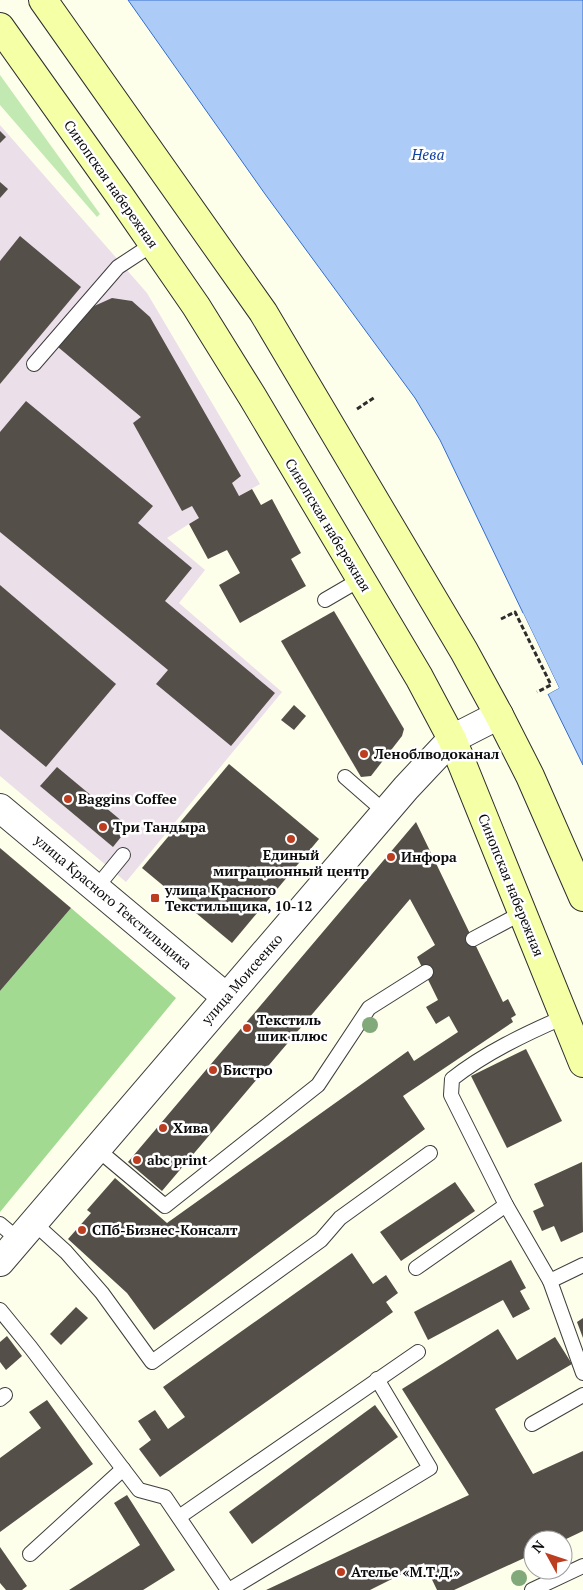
<svg xmlns="http://www.w3.org/2000/svg" width="583" height="1590" font-family="'PT Serif',serif">
<style>
.industrial{fill:#ebdfe9}
.green{fill:#c3e9b3}
.forest{fill:#a2da92}
.water{fill:#adcbf7;stroke:#336ecf}
.pier{fill:#feffea}
.building{fill:#544f48}
.lines{fill:none;stroke-linecap:round;stroke-linejoin:round}
.service-casing{stroke:#3e3e3e;stroke-width:16}
.minor-casing{stroke:#3e3e3e;stroke-width:30}
.tertiary-casing{stroke:#3e3e3e;stroke-width:30}
.secondary-casing{stroke:#2d2d2d;stroke-width:30}
.path{stroke:#2d2d2d;stroke-width:3;stroke-dasharray:5 2.5;stroke-linecap:butt}
.service{stroke:#fff;stroke-width:14}
.minor{stroke:#fff;stroke-width:28}
.tertiary{stroke:#fff;stroke-width:28}
.secondary{stroke:#f5ffa5;stroke-width:28}
.tree{fill:#81a979}
.poi-dot{fill:#bd3d21;stroke:#fff;stroke-width:2}
.labels{text-anchor:middle;stroke-width:5;stroke-linejoin:round;paint-order:stroke}
.street-label{font-size:14px;fill:#0b0b0b;stroke:#fff}
.poi-label{font-size:14px;font-weight:bold;fill:#0b0b0b;stroke:#fff;text-anchor:start}
.water-label{font-size:15px;font-style:italic;fill:#13429e;stroke:#fff}
</style>
<rect width="100%" height="100%" fill="#feffea"/>
<path class="industrial" d="M0 125 147 293 260 484 189 524 167 538 205 570 179 603 282 692 126 882 0 776Z"/>
<path class="green" d="M0 75 100 214 97 217 0 105Z"/>
<path class="forest" d="M71 908 176 998 0 1212V991Z"/>
<path class="water" d="M128 0H583V765L548 694 559 688 440 440 415 398 265 194Z"/>
<path class="pier" d="M523 613 559 688 548 694 547 692 556 687 521 614Z"/>
<g class="building">
<path d="M0 131 6 137 0 143Z"/>
<path d="M0 182 8 189 0 198Z"/>
<path d="M20 236 81 287 0 384V261Z"/>
<path d="M112 298 132 301 150 317 241 476 232 483 239 496 252 489 261 505 272 499 301 553 291 559 306 586 240 623 219 585 240 573 227 550 208 559 189 524 199 518 192 506 182 511 133 423 141 417 58 347 92 307Z"/>
<path d="M26 401 153 506 138 523 192 568 165 601 275 693 231 746 156 684 168 670 0 532V432Z"/>
<path d="M0 585 116 684 46 767 0 729Z"/>
<path d="M334 611 404 729 402 736 371 776 361 777 281 641Z"/>
<path d="M294 705 306 716 294 730 281 720Z"/>
<path d="M229 764 319 839 232 943 142 868Z"/>
<path d="M57 767 129 827 113 847 40 786Z"/>
<path d="M416 822 503 1002 508 999 516 1015 511 1018 513 1022 403 1096 425 1129 154 1330 127 1293 68 1239 91 1213 87 1210 115 1178 167 1223 408 1051 414 1061 458 1032 449 1016 436 1024 426 1007 438 1000 417 957 435 945 410 899 162 1191 128 1162Z"/>
<path d="M0 848 71 908 0 991Z"/>
<path d="M526 1049 562 1121 507 1148 471 1076Z"/>
<path d="M582 1162 583 1232 561 1242 554 1226 542 1231 533 1211 544 1206 534 1184Z"/>
<path d="M455 1182 475 1211 401 1261 380 1232Z"/>
<path d="M352 1253 373 1284 386 1275 398 1293 386 1302 393 1312 160 1477 139 1449 151 1440 138 1421 155 1410 168 1429 185 1417 163 1387Z"/>
<path d="M511 1260 526 1288 520 1291 530 1309 513 1318 503 1300 428 1340 414 1312Z"/>
<path d="M76 1307 88 1318 61 1345 50 1334Z"/>
<path d="M583 1318V1338L577 1322Z"/>
<path d="M498 1329 517 1360 555 1337 572 1364 495 1409 533 1474 583 1451V1531L564 1540H533V1554L454 1590H437L424 1563 370 1590H266L469 1495 402 1389Z"/>
<path d="M7 1336 22 1356 6 1370 0 1362V1342Z"/>
<path d="M47 1400 93 1464 0 1532V1458L41 1428 29 1412Z"/>
<path d="M375 1405 398 1437 252 1544 229 1512Z"/>
<path d="M127 1495 175 1570 143 1590H69L140 1545 114 1503Z"/>
<path d="M0 1547 27 1586 22 1590H6L0 1583Z"/>
</g>
<g class="lines">
<g class="service-casing">
<g id="service">
<path d="M34 364 118 267 153 244"/>
<path d="M325 600 361 579"/>
<path d="M345 777 385 812"/>
<path d="M96 888 123 855"/>
<path d="M473 939 522 913"/>
<path d="M564 1017C525 1034 485 1053 452 1079L451 1095 506 1205 550 1281 583 1265"/>
<path d="M97 1149 165 1206 318 1085 369 1008 426 972"/>
<path d="M34 1223 66 1252 102 1293 152 1362 321 1240 340 1218 430 1153"/>
<path d="M0 1224 19 1240"/>
<path d="M416 1268 506 1205"/>
<path d="M550 1281 583 1373"/>
<path d="M0 1310 31 1348 139 1490 165 1497 228 1590"/>
<path d="M0 1399 5 1395"/>
<path d="M532 1424 583 1395"/>
<path d="M179 1517 418 1352"/>
<path d="M30 1554 123 1469"/>
<path d="M229 1590 430 1468 377 1379"/>
<path d="M532 1590 583 1566"/>
</g>
</g>
<g class="minor-casing">
<path id="minor" d="M0 808 226 997"/>
</g>
<g class="tertiary-casing">
<path id="tertiary" d="M0 1262 406 788 452 739 499 715"/>
</g>
<g class="secondary-casing">
<g id="secondary">
<path d="M43 0 263 312 464 651 499 715 530 776 583 897"/>
<path d="M0 27 120 196 196 306 252 396 419 677 452 739 583 1063"/>
</g>
</g>
<g class="path">
<path d="M357 409 375 397"/>
<path d="M501 619 515 612 551 685 537 692"/>
</g>
<use href="#service" class="service"/>
<use href="#minor" class="minor"/>
<use href="#tertiary" class="tertiary"/>
<use href="#secondary" class="secondary"/>
</g>
<g class="tree">
<circle cx="370" cy="1025" r="8"/>
<circle cx="519" cy="1578" r="8"/>
</g>
<g class="poi-dot">
<circle cx="364" cy="754" r="5"/>
<circle cx="68" cy="799" r="5"/>
<circle cx="103" cy="827" r="5"/>
<circle cx="291" cy="839" r="5"/>
<circle cx="391" cy="857" r="5"/>
<rect x="150" y="893" width="10" height="10" rx="2.5"/>
<circle cx="247" cy="1028" r="5"/>
<circle cx="213" cy="1070" r="5"/>
<circle cx="163" cy="1128" r="5"/>
<circle cx="137" cy="1160" r="5"/>
<circle cx="82" cy="1230" r="5"/>
<circle cx="341" cy="1572" r="5"/>
</g>
<g class="labels">
<g class="street-label">
<text transform="translate(111 184) rotate(55)" y="5">Синопская набережная</text>
<text transform="translate(328 525) rotate(59)" y="5">Синопская набережная</text>
<text transform="translate(511 885) rotate(68)" y="5">Синопская набережная</text>
<text transform="translate(113 902) rotate(40)" y="5">улица Красного Текстильщика</text>
<text transform="translate(242 979) rotate(-49)" y="5">улица Моисеенко</text>
</g>
<g class="poi-label">
<text x="374" y="759">Леноблводоканал</text>
<text x="78" y="804">Baggins Coffee</text>
<text x="113" y="832">Три Тандыра</text>
<text x="291" y="860" text-anchor="middle">Единый<tspan x="291" dy="16">миграционный центр</tspan></text>
<text x="401" y="862">Инфора</text>
<text x="165" y="895">улица Красного<tspan x="165" dy="16">Текстильщика, 10-12</tspan></text>
<text x="257" y="1025">Текстиль<tspan x="257" dy="16">шик плюс</tspan></text>
<text x="223" y="1075">Бистро</text>
<text x="173" y="1133">Хива</text>
<text x="147" y="1165">abc print</text>
<text x="92" y="1235">СПб-Бизнес-Консалт</text>
<text x="351" y="1577">Ателье «М.Т.Д.»</text>
</g>
<g class="water-label">
<text x="428" y="160">Нева</text>
</g>
</g>
<g transform="translate(548 1555) rotate(310)"><circle r="24" fill="#ffffff" stroke="#9d9d9d"/>
<path d="M0-4L9 19L0 12L-9 19Z" fill="#bd3d21"/>
<text y="-8" font-size="14" font-weight="bold" text-anchor="middle" fill="#0b0b0b">N</text>
</g>
</svg>
